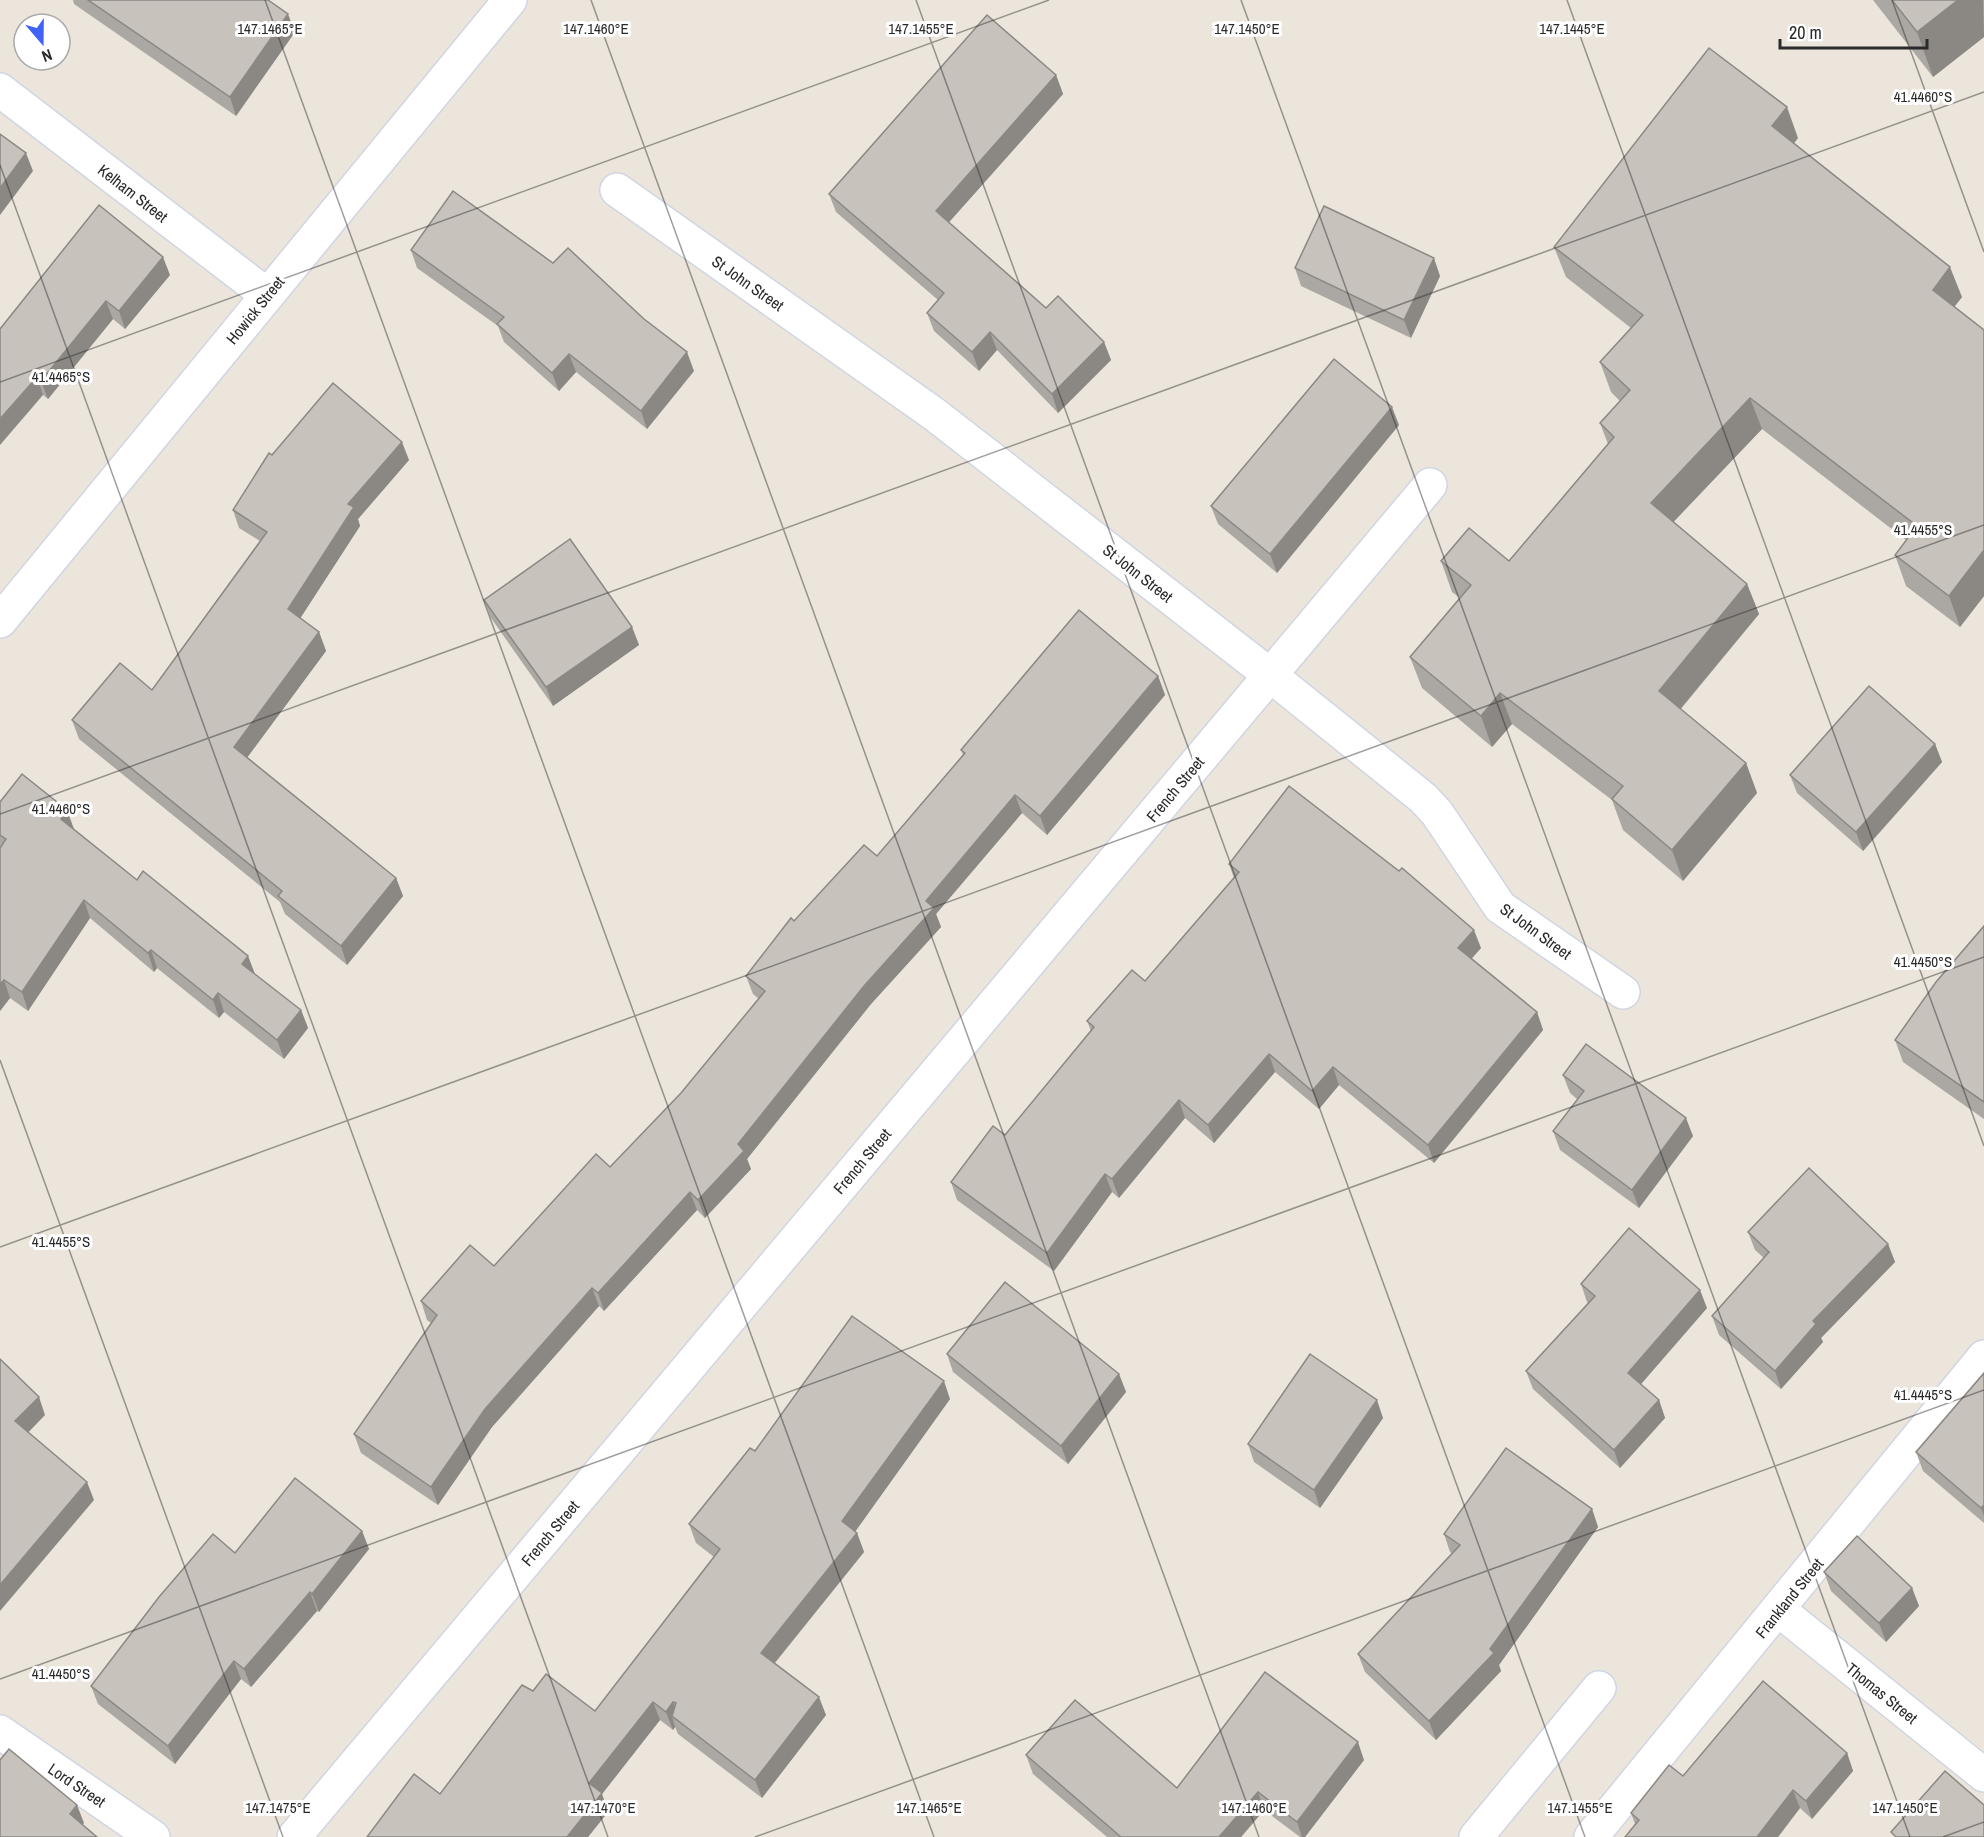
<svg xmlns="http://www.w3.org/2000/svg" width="1984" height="1837" font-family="'Archivo Narrow',sans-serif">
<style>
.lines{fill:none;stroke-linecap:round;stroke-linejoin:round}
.minor-casing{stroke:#d1d5e2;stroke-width:36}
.minor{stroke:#fff;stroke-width:33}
.wall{fill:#aba7a2}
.shaded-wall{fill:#8b8884}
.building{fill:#c7c2bc;stroke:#8b8884;stroke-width:1.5}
.ticks{fill:none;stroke:#2a2a2a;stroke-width:1.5;stroke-opacity:0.45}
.labels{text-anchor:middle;stroke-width:6;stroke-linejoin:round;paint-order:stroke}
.street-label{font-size:16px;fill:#2a2a2a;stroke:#fff}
.ticks-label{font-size:15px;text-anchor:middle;fill:#2a2a2a;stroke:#fff;stroke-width:6;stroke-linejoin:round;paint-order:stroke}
</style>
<rect width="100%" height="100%" fill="#ece5dc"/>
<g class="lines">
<g class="minor-casing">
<g id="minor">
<path d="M0 90 267 295"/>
<path d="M617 190 934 414 1270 675 1423 798 1437 813 1500 907 1623 992"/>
<path d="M0 621 510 0"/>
<path d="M1779 1610 1984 1775"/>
<path d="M0 1732 153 1837"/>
<path d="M294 1837 1430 485"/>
<path d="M1476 1837 1599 1688"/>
<path d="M1591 1837 1984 1357"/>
</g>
</g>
<use href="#minor" class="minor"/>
</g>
<g class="wall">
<path d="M73 0H268L295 32 236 116 74 4Z"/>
<path d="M1873 0H1984V37L1933 77Z"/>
<path d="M1056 75 1063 94 949 222 1046 308 1104 342 1111 360 1058 413 997 350 979 371 934 331 927 313 938 300 836 212 829 194Z"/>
<path d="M1798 138 1794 143 1962 297 1954 307 1984 330V596L1960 627 1906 586 1895 555 1906 540 1762 429 1673 522 1747 584 1759 614 1681 709 1746 763 1757 793 1683 881 1623 830 1612 800 1512 724 1492 747 1422 688 1410 657 1460 598 1452 592 1441 561H1509L1608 444 1600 423 1620 401 1611 392 1600 362 1631 328 1566 277 1554 247Z"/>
<path d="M411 250 694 371 647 429 576 372 559 391 504 342 498 326 417 268Z"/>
<path d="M1295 268 1440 276 1411 338 1301 286Z"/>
<path d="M170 275 125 329 113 319 48 399 43 395 0 329Z"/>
<path d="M1399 425 1277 573 1218 524 1211 506Z"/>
<path d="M272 455 409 460 358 519 360 526 300 618 319 632 326 651 247 757 396 878 403 896 347 965 285 914 280 902 79 739 72 720 152 690 260 541 239 528 233 510Z"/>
<path d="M484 600 632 627 639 645 553 706 491 618Z"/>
<path d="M1158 676 1165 695 1047 835 1022 813 936 914 941 927 871 1004 747 1159 751 1169 705 1218 697 1210 604 1311 599 1306 492 1427 438 1505 361 1453 354 1434 431 1323 427 1320 421 1301 494 1266 610 1167 681 1093 759 999 753 994 746 976 794 921 877 856 963 755 961 750Z"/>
<path d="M1935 744 1942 762 1863 851 1797 793 1790 775Z"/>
<path d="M0 802 74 829 137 880 248 956 254 974 301 1010 308 1028 284 1059 224 1012 219 1018 157 968 154 972 90 918 28 1011 10 998 0 1011Z"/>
<path d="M1229 864 1481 948 1472 958 1537 1012 1543 1030 1434 1163 1339 1085 1319 1109 1275 1072 1214 1143 1185 1118 1119 1198 1112 1192 1054 1271 957 1200 951 1182 1005 1135 1091 1031 1087 1021 1145 981 1234 878Z"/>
<path d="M1984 926V1119L1903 1062 1895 1040Z"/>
<path d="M1563 1075 1693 1136 1639 1208 1560 1150 1553 1131 1577 1099 1570 1093Z"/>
<path d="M1748 1232 1888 1244 1895 1262 1821 1338 1823 1342 1781 1389 1719 1335 1712 1316 1764 1258 1755 1250Z"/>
<path d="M1581 1284 1707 1308 1641 1384 1659 1400 1665 1418 1620 1468 1533 1389 1526 1371 1588 1303 1587 1302Z"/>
<path d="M947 1354 1119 1374 1126 1392 1068 1464 953 1372Z"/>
<path d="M1984 1373V1523L1923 1471 1916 1452Z"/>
<path d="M950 1399 855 1532 857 1533 864 1552 775 1663 826 1715 762 1798 678 1734 675 1727 673 1730 660 1720 602 1794 608 1812 588 1837H367L440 1794 533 1691 595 1711 714 1557 696 1543 689 1524 755 1451Z"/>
<path d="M1383 1418 1320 1508 1254 1462 1248 1444Z"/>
<path d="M1592 1509 1598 1527 1499 1665 1501 1671 1436 1740 1365 1672 1358 1654 1453 1554 1450 1552 1444 1534Z"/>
<path d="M362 1531 369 1549 319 1612 317 1611 251 1687 241 1679 175 1764 98 1704 91 1686 235 1553Z"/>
<path d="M1824 1572 1912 1588 1919 1606 1886 1642 1831 1591Z"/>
<path d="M1847 1753 1853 1771 1812 1819 1800 1808 1778 1837H1625L1635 1824 1631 1813 1683 1776Z"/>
<path d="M1026 1755 1177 1788 1364 1760 1305 1837H1300L1264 1810 1241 1837H1107L1033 1774Z"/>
</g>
<g class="shaded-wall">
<path d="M1958 0H1983L1984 37 1933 77 1917 32Z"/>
<path d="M288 14 295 32 236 116 230 97Z"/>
<path d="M1056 75 1063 94 943 229 936 211Z"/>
<path d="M1787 107 1798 138 1783 157 1772 126Z"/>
<path d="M26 153 33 171 0 215V188Z"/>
<path d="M163 257 170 275 125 329 119 311Z"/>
<path d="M1434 258 1440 276 1411 338 1404 320Z"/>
<path d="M1950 267 1962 297 1944 320 1933 290Z"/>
<path d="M106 301 113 319 48 399 41 381Z"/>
<path d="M990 332 997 350 979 371 972 352Z"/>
<path d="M1104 342 1111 360 1058 413 1052 394Z"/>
<path d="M687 352 694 371 647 429 641 411Z"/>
<path d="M569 354 576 372 559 391 552 373Z"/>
<path d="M37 377 43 395 0 445V419Z"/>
<path d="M1750 398 1762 429 1662 534 1651 503Z"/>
<path d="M1392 407 1399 425 1277 573 1270 554Z"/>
<path d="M402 442 409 460 358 519 360 526 294 628 288 609 348 504Z"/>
<path d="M1984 550V596L1960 627 1949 596Z"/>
<path d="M1747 584 1759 614 1670 721 1659 691Z"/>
<path d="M632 627 639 645 553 706 546 687Z"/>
<path d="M319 632 326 651 241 766 234 747Z"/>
<path d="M1158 676 1165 695 1047 835 1040 816Z"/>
<path d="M1500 693 1512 724 1492 747 1481 716Z"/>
<path d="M1935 744 1942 762 1863 851 1856 832Z"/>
<path d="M1746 763 1757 793 1683 881 1672 850Z"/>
<path d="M1015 795 1022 813 936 914 941 927 871 1004 747 1159 751 1169 705 1218 698 1200 738 1144 926 901Z"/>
<path d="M67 810 74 829 68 837 61 819Z"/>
<path d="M396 878 403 896 347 965 341 946Z"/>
<path d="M84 900 90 918 28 1011 22 992Z"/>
<path d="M1474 930 1481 948 1465 966 1458 948Z"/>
<path d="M151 950 157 968 154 972 148 953Z"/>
<path d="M248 956 255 974 242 964Z"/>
<path d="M4 980 10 998 0 1011V984Z"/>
<path d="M218 993 224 1012 219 1018 213 1000Z"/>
<path d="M301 1010 308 1028 284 1059 277 1040Z"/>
<path d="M1537 1012 1543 1030 1434 1163 1428 1145Z"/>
<path d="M1269 1054 1275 1072 1214 1143 1208 1125Z"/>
<path d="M1333 1067 1339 1085 1319 1109 1312 1091Z"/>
<path d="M1179 1100 1185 1118 1119 1198 1112 1179Z"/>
<path d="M1686 1118 1693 1136 1639 1208 1632 1190Z"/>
<path d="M1105 1174 1112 1192 1054 1271 1047 1253Z"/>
<path d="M690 1192 697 1210 604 1311 598 1293Z"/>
<path d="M1888 1244 1895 1262 1821 1338 1823 1342 1781 1389 1775 1371 1813 1321Z"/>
<path d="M592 1288 599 1306 492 1427 438 1505 431 1487 485 1409Z"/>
<path d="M1700 1290 1707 1308 1635 1391 1628 1373Z"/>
<path d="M1119 1374 1126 1392 1068 1464 1061 1446Z"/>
<path d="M944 1381 950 1399 849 1540 842 1521Z"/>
<path d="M39 1397 45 1415 22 1439 15 1421Z"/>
<path d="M1377 1400 1383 1418 1320 1508 1314 1490Z"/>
<path d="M1659 1400 1665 1418 1620 1468 1614 1450Z"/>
<path d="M87 1482 94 1500 0 1611V1585Z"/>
<path d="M1984 1505V1516L1981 1508Z"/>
<path d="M1592 1509 1598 1527 1499 1665 1501 1671 1436 1740 1429 1721 1490 1649Z"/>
<path d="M362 1531 369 1549 319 1612 312 1594Z"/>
<path d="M857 1533 864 1552 768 1671 761 1653Z"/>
<path d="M1912 1588 1919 1606 1886 1642 1879 1623Z"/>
<path d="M310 1592 317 1611 251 1687 244 1669Z"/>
<path d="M234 1661 241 1679 175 1764 168 1746Z"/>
<path d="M819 1697 826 1715 762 1798 755 1780Z"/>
<path d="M653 1702 660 1720 602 1794 608 1812 588 1837H567L589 1783Z"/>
<path d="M673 1702 680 1720 672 1716 675 1727 673 1730 666 1712Z"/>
<path d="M1358 1742 1364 1760 1305 1837H1302L1297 1822Z"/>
<path d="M1847 1753 1853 1771 1812 1819 1806 1801Z"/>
<path d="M1793 1790 1800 1808 1778 1837H1757Z"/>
<path d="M1258 1792 1264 1810 1241 1837H1219Z"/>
<path d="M77 1805 84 1823 77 1832 70 1814Z"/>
</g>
<g class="building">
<path d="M88 0H268L288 14 230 97Z"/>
<path d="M1892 0H1958L1917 32Z"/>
<path d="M987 15 1056 75 936 211 1046 308 1058 296 1104 342 1052 394 990 332 972 352 927 313 944 293 829 194Z"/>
<path d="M1709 48 1787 107 1772 126 1950 267 1933 290 1984 330V550L1949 596 1895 555 1917 526 1750 398 1651 503 1747 584 1659 691 1746 763 1672 850 1612 799 1623 786 1500 693 1481 716 1410 657 1471 585 1441 561 1469 528 1509 561 1614 437 1600 423 1630 390 1600 362 1643 315 1554 247Z"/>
<path d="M0 134 26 153 0 188Z"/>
<path d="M453 191 553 263 568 248 644 319 687 352 641 411 569 354 552 373 497 324 504 317 411 250Z"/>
<path d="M99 205 163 257 119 311 106 301 41 381 37 377 0 419V329Z"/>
<path d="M1324 206 1434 258 1404 320 1295 268Z"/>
<path d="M1334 359 1392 407 1270 554 1211 506Z"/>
<path d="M333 383 402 442 348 504 354 507 288 609 319 632 234 747 396 878 341 946 278 896 282 891 72 720 120 663 152 690 267 532 233 510 269 453 272 455Z"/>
<path d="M570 539 632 627 546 687 484 600Z"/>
<path d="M1079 610 1158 676 1040 816 1015 795 926 901 934 908 864 986 738 1144 744 1151 698 1200 690 1192 598 1293 592 1288 485 1409 431 1487 354 1434 437 1315 421 1301 470 1245 494 1266 596 1154 610 1167 681 1093 765 991 746 976 791 918 794 921 864 845 877 856 965 753 961 750Z"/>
<path d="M1869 686 1935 744 1856 832 1790 775Z"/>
<path d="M22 774 67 810 61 819 137 880 143 871 248 956 242 964 301 1010 277 1040 218 993 213 1000 151 950 148 953 84 900 22 992 4 980 0 984V848L6 839 0 835V802Z"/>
<path d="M1289 786 1399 871 1402 868 1474 930 1458 948 1537 1012 1428 1145 1333 1067 1312 1091 1269 1054 1208 1125 1179 1100 1112 1179 1105 1174 1047 1253 951 1182 993 1126 1005 1135 1094 1027 1087 1021 1132 970 1145 981 1239 872 1229 864Z"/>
<path d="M1984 926V1102L1895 1040 1936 982Z"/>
<path d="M1586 1044 1686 1118 1632 1190 1553 1131 1584 1091 1563 1075Z"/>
<path d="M1809 1168 1888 1244 1813 1321 1816 1324 1775 1371 1712 1316 1769 1252 1748 1232Z"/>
<path d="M1629 1228 1700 1290 1628 1373 1659 1400 1614 1450 1526 1371 1595 1296 1581 1284Z"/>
<path d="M1005 1282 1119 1374 1061 1446 947 1354Z"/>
<path d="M852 1316 944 1381 842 1521 857 1533 761 1653 819 1697 755 1780 672 1716 676 1703 673 1702 666 1712 653 1702 589 1783 602 1793 567 1837H367L414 1774 440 1794 522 1685 533 1691 546 1674 595 1711 720 1549 689 1524 750 1448 755 1451Z"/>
<path d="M1310 1354 1377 1400 1314 1490 1248 1444Z"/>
<path d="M0 1359 39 1397 15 1421 87 1482 0 1585Z"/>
<path d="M1984 1373V1505L1981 1508 1916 1452Z"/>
<path d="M1506 1448 1592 1509 1490 1649 1494 1653 1429 1721 1358 1654 1460 1545 1444 1534Z"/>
<path d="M295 1478 362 1531 312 1594 310 1592 244 1669 234 1661 168 1746 91 1686 159 1597 213 1534 235 1553Z"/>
<path d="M1857 1536 1912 1588 1879 1623 1824 1572Z"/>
<path d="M1265 1672 1358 1742 1297 1822 1258 1792 1219 1837H1121L1026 1755 1075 1700 1177 1788Z"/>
<path d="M1763 1681 1847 1753 1806 1801 1793 1790 1757 1837H1625L1639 1820 1631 1813 1669 1765 1683 1776Z"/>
<path d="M9 1749 77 1805 70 1814 97 1837H0V1760Z"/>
<path d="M1945 1771 1984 1805V1837H1896L1891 1832Z"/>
</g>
<path class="ticks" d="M265 0 934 1837M591 0 1259 1837M916 0 1585 1837M1241 0 1910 1837M1567 0 1984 1146M1892 0 1984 252M0 165 608 1837M0 382 1049 0M0 814 1984 92M0 1060 283 1837M0 1247 1984 525M0 1679 1984 957M755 1837 1984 1390M1943 1837 1984 1822"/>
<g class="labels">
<g class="street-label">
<text transform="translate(133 193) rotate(38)" y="6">Kelham Street</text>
<text transform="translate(748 283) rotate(35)" y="6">St John Street</text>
<text transform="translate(255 310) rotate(-51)" y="6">Howick Street</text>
<text transform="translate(1138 573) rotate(38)" y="6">St John Street</text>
<text transform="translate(1175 789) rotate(-50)" y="6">French Street</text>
<text transform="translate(1536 931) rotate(36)" y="6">St John Street</text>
<text transform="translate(862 1161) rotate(-50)" y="6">French Street</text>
<text transform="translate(550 1533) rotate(-50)" y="6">French Street</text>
<text transform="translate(1789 1598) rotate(-51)" y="6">Frankland Street</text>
<text transform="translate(1882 1693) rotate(39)" y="6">Thomas Street</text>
<text transform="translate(77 1785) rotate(34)" y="6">Lord Street</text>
</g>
</g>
<g class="ticks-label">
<text x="270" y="34">147.1465°E</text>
<text x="596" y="34">147.1460°E</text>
<text x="921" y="34">147.1455°E</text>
<text x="1247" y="34">147.1450°E</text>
<text x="1572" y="34">147.1445°E</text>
<text x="1923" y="102">41.4460°S</text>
<text x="61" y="382">41.4465°S</text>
<text x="1923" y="535">41.4455°S</text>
<text x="61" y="814">41.4460°S</text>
<text x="1923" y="967">41.4450°S</text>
<text x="61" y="1247">41.4455°S</text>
<text x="1923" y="1400">41.4445°S</text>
<text x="61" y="1679">41.4450°S</text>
<text x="278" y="1813">147.1475°E</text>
<text x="603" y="1813">147.1470°E</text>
<text x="929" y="1813">147.1465°E</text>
<text x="1254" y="1813">147.1460°E</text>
<text x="1580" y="1813">147.1455°E</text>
<text x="1905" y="1813">147.1450°E</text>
</g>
<g transform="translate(42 42) rotate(160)"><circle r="28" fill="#ffffff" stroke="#aaaaaa" stroke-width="1.5"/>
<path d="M0-4.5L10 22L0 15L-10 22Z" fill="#4062f5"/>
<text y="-9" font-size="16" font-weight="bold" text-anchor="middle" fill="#2a2a2a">N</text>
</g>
<path d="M1780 39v9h147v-9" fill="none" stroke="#2a2a2a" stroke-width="3"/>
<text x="1789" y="39" font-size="18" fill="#2a2a2a" stroke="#ffffff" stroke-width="4.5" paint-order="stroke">20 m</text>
</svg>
